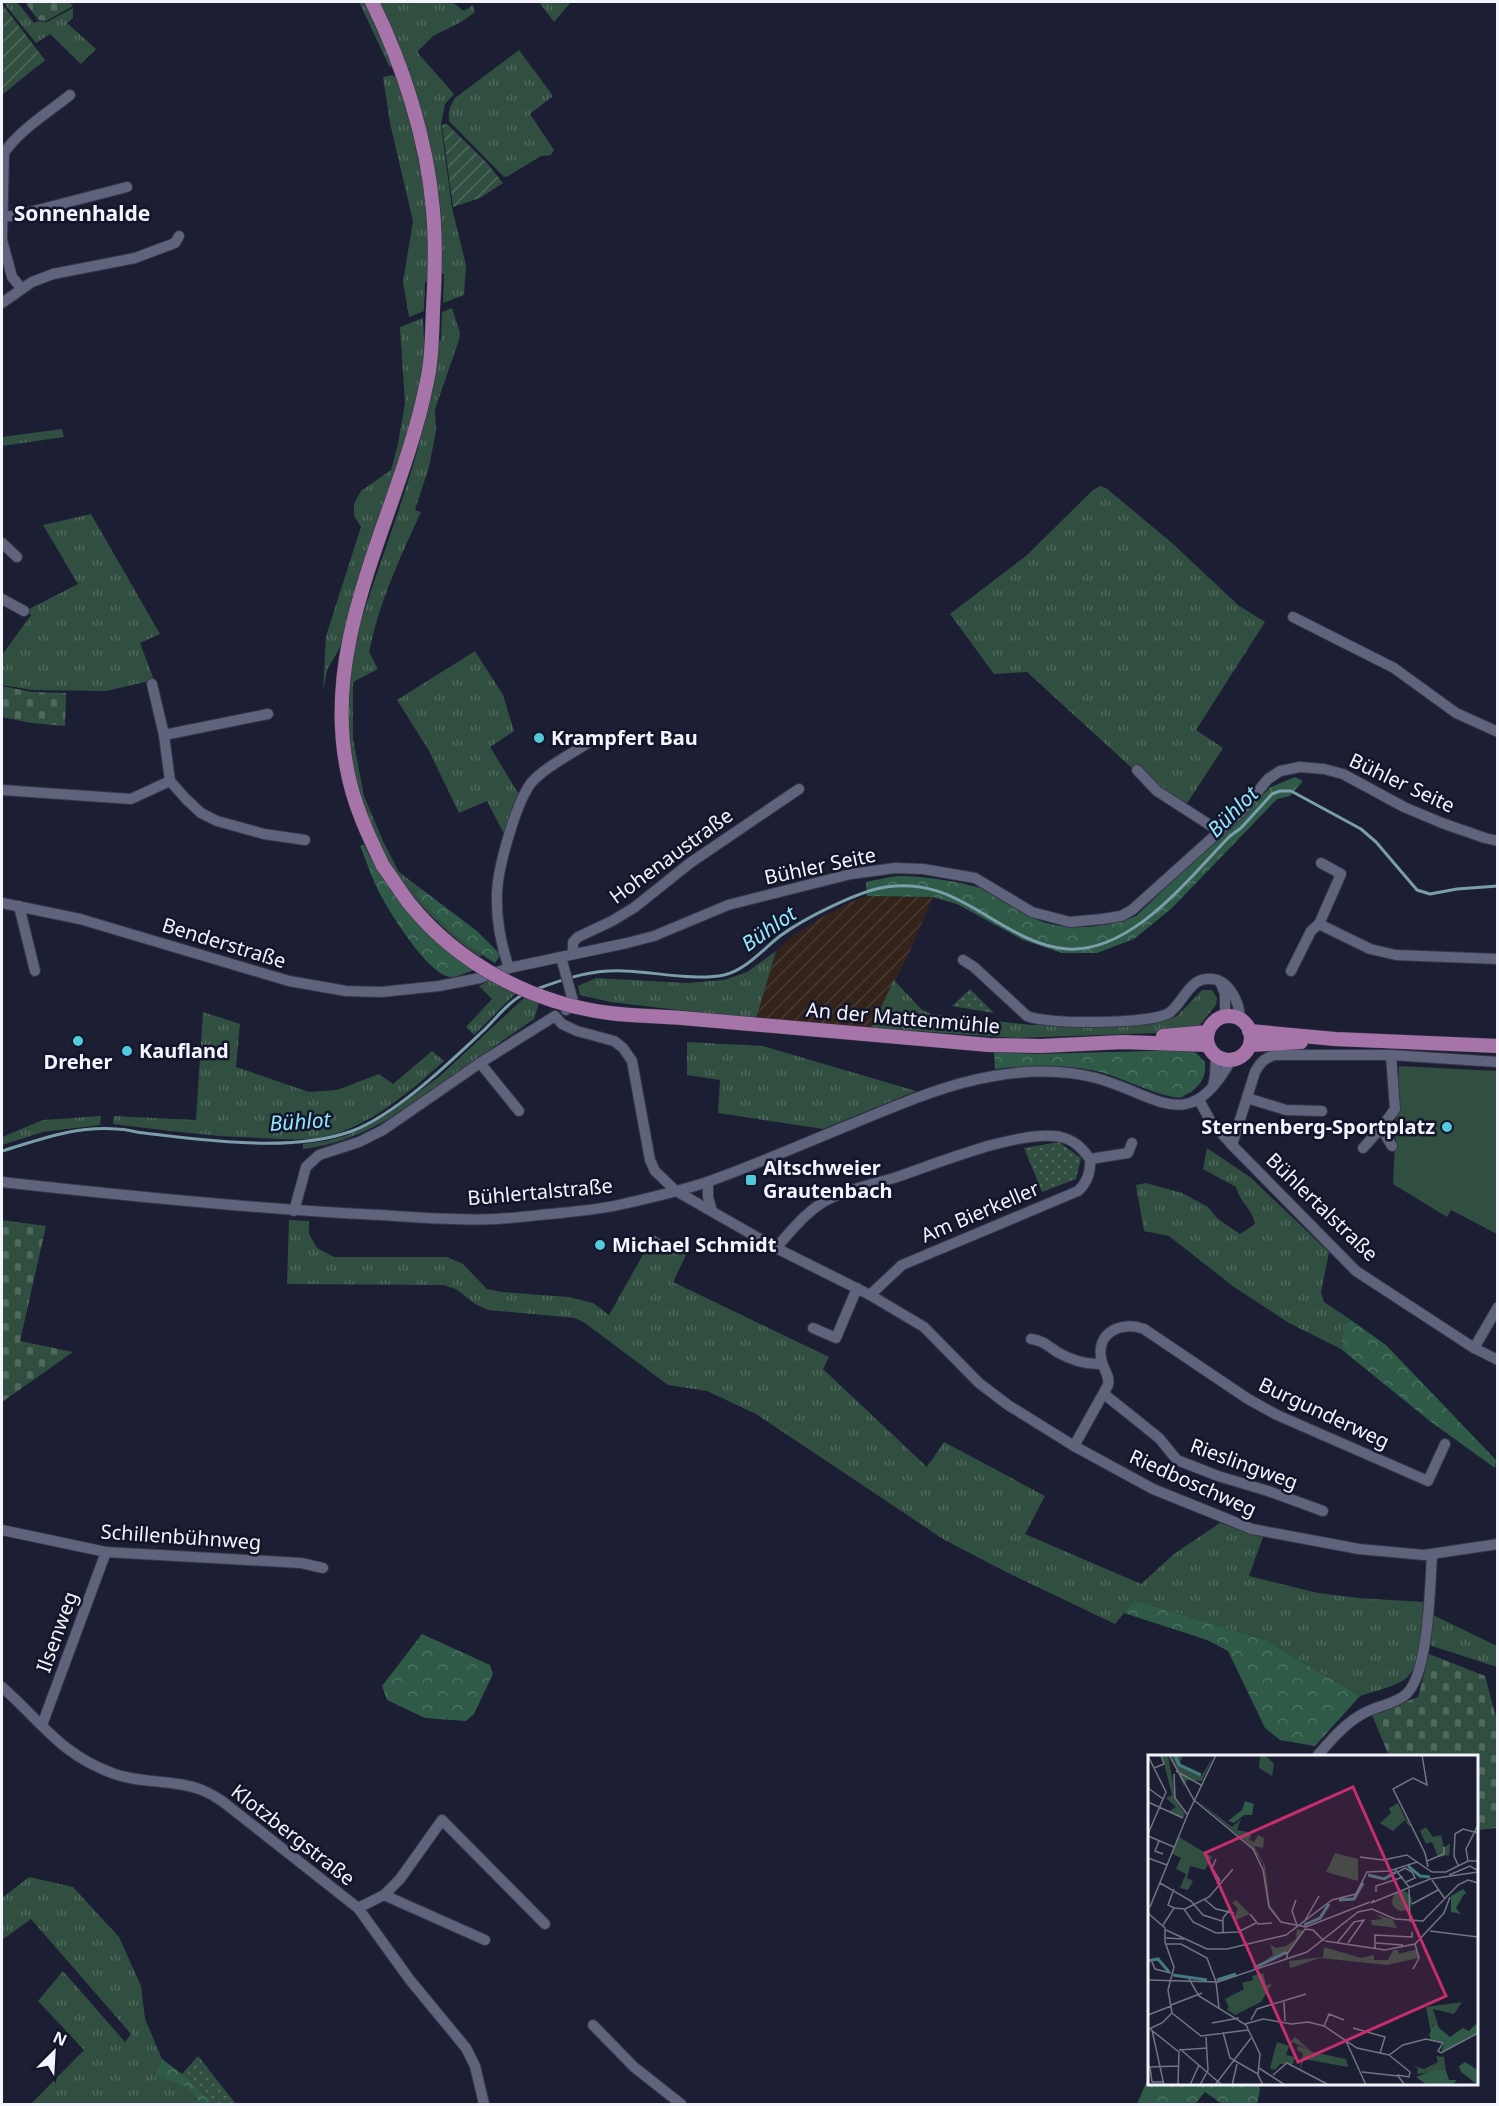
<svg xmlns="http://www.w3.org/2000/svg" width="1499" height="2106" font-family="'Noto Sans',sans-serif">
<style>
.industrial{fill:url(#industrial-furrows)}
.grass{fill:url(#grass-tufts)}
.forest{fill:url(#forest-crowns)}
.cemetery{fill:url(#cemetery-stones)}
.park{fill:url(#park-dots)}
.garden{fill:url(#garden-furrows)}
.pitch{fill:#314f41}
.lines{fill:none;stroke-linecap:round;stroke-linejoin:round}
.stream{stroke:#7a9eaa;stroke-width:3}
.minor-casing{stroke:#363748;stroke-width:12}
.major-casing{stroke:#363748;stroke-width:15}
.minor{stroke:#5f637c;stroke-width:10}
.major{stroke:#a774aa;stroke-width:14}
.major-bridge-casing{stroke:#363748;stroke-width:15;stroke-linecap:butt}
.major-bridge{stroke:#a774aa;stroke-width:14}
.poi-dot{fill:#53cadc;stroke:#13152a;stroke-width:2}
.labels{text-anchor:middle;stroke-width:5;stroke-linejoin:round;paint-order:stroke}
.poi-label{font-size:20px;font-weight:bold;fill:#f3f4fd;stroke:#13152a;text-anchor:start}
.street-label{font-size:20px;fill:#f3f4fd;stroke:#13152a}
.neighbourhood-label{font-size:21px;font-weight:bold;fill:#f3f4fd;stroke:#13152a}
.water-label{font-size:21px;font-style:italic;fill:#92e8ff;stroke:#13152a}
.inset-river{fill:none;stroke:#467986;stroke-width:3}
.inset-road{fill:none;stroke:#727484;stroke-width:1.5}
.view{fill:#c72e6b;fill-opacity:0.15;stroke:#c72e6b;stroke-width:3}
.inset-edge{fill:none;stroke:#f3f4fd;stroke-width:3}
</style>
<defs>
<pattern id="industrial-furrows" width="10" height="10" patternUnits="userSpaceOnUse" patternTransform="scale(1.5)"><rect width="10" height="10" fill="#34231b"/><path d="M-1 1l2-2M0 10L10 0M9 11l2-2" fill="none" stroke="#483932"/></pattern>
<pattern id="grass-tufts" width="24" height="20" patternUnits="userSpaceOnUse" patternTransform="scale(1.5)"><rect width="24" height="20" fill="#314f41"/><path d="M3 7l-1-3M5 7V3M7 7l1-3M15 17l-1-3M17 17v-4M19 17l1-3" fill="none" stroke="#4f695d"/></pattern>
<pattern id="forest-crowns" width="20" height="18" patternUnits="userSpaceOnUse" patternTransform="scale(1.5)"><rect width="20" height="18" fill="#2e5a47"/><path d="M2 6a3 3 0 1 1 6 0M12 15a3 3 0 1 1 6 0" fill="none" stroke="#4d7262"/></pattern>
<pattern id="cemetery-stones" width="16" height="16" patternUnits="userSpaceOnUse" patternTransform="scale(1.5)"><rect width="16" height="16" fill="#314f41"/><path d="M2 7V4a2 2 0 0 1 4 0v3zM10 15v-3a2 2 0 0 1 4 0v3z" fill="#4f695d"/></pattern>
<pattern id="park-dots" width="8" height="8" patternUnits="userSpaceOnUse" patternTransform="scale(1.5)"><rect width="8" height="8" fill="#314f41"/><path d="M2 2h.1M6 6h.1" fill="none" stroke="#4f695d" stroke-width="1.8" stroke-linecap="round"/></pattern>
<pattern id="garden-furrows" width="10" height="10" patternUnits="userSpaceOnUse" patternTransform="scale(1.5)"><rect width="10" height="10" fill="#314f41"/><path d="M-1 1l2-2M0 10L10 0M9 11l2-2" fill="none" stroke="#4f695d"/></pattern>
</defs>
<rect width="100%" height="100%" fill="#1c1e34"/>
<path class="industrial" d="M867 896 933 897 909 953 871 1028 756 1019 776 951 793 936 822 917 853 901Z"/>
<g class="grass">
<path d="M3 2H17L34 23 38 21 47 22 73 8V18L67 23 96 49 81 64 50 34 36 43Z"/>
<path d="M359 2H364L392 64 390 68Z"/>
<path d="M379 2H452L464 11 473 5 475 12 461 22 433 36 417 52 454 94 445 104 441 124 452 208 466 265 464 295 443 303 444 274H442L441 213 435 175 398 43Z"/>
<path d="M539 2H571L554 22Z"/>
<path d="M519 50 553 96 530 114 554 150 551 155 541 156 508 176 504 177 449 121C448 111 450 106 455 98Z"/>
<path d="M392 75 397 77 410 120 426 198 429 282H425L424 311 409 317 403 282 413 221 390 123 383 77Z"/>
<path d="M452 308 460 333 459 340 435 409 436 431 429 467 415 510 421 512C400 557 379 603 369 652L378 669 353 682V739L364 796 383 841 399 872 420 888 415 892 451 929 482 955 480 957C371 881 328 763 357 634 386 538 430 443 438 342L441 340 442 312Z"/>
<path d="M423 318 425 362 409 433 342 644 327 670 323 691 326 636 361 527 354 516V504L361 491 391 470 398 444 405 403 400 327Z"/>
<path d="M62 429 64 437 2 446V437Z"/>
<path d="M1100 486 1106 488 1172 543 1238 605 1265 622 1196 730 1223 748 1186 805 1157 791 1027 672 994 674 950 614 1027 555 1093 490Z"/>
<path d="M91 514 160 634 140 643 154 680 106 691 33 690 2 685V655L31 615 27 610 78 584 43 525Z"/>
<path d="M475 651 503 695 514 731 490 747 520 796 505 836 487 801 459 813 428 749 397 700Z"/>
<path d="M776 951 756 1019 610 1002 580 995 578 986 596 978 687 983 724 980 747 972Z"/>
<path d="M490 980 516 993 474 1035 466 1027 492 999 479 986Z"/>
<path d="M894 980 921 1009 931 1014 1032 1025 1161 1020 1177 1016 1202 990H1212L1217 998 1216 1005 1200 1025 1156 1033 1016 1038 871 1028Z"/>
<path d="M525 997 539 1003 534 1019C505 1039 476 1059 447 1080 401 1112 361 1142 303 1149V1144L326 1141 348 1135 388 1114 440 1076Z"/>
<path d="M203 1012 240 1024 236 1067 309 1092 337 1090 379 1074 393 1084 432 1051 444 1061C411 1091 367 1129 322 1137 303 1141 281 1139 262 1138 212 1137 163 1130 113 1124L114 1116 196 1120Z"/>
<path d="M687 1042 763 1046 916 1091 823 1129 718 1113 720 1080 687 1075Z"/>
<path d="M101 1116 100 1125 43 1132 2 1145V1137L43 1120Z"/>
<path d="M1207 1148 1250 1177 1329 1252 1321 1292 1324 1302 1351 1320 1343 1325 1341 1349 1289 1323 1234 1287 1169 1236 1144 1231 1136 1185 1146 1183 1182 1193 1208 1207 1218 1219 1240 1234 1255 1224C1252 1208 1240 1203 1236 1187L1203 1169Z"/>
<path d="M289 1220 309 1221V1234L317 1248 334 1257H447L463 1264 487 1289 502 1292 569 1297 593 1303 609 1315 654 1235 686 1255 673 1282 829 1357 823 1369 927 1467 944 1442 1045 1496 1025 1534 1141 1584 1174 1554 1220 1523 1263 1537 1249 1576 1318 1593 1358 1598 1424 1602C1422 1622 1423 1667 1405 1679 1397 1686 1371 1692 1360 1696L1266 1640 1135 1600 1115 1624 1006 1572 943 1539 756 1414 707 1391 668 1385 585 1323 575 1318 488 1310 475 1304 456 1289 443 1285 287 1284Z"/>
<path d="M1433 1615 1497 1646V1667L1429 1645Z"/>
<path d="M29 1877 73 1887 119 1937 141 1986 145 2019 162 2059 156 2076 187 2087 201 2104H31L84 2050 38 2001 63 1971 125 2042 131 2034 31 1919 2 1940V1898Z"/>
</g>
<g class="forest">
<path d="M1295 777 1303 781 1290 796 1277 799 1172 908 1134 939 1097 953H1062L1023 940 957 904 933 897 867 896 866 882C877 880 888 877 898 876 917 875 963 882 980 888 999 896 1015 909 1033 918 1065 933 1104 928 1136 916L1271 787Z"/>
<path d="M364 845C388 894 428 939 474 970 467 972 458 977 451 977 429 976 390 913 380 894 372 879 367 862 360 846Z"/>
<path d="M420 888 477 931 499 953V957L495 963C466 945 437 920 415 892Z"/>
<path d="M1188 1050 1196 1053 1205 1062C1206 1076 1203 1083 1191 1092 1190 1092 1183 1096 1183 1097 1166 1101 1117 1075 1096 1071 1061 1064 1030 1065 995 1069L994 1052 1036 1054Z"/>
<path d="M1351 1320 1386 1345 1496 1460 1495 1468 1431 1422 1341 1349 1343 1325Z"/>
<path d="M1135 1600 1266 1640 1360 1696 1315 1746 1280 1740 1265 1728 1228 1651 1207 1640 1124 1613Z"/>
<path d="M422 1634 490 1665 493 1674 474 1714 466 1721 425 1718 387 1700 382 1686Z"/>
<path d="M162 2059 190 2080 213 2104H201L187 2087 155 2076Z"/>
<path d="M1149 2076 1150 2084H1259L1260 2090 1257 2104H1222L1205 2092 1195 2104H1137Z"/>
</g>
<g class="cemetery">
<path d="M25 2H70L73 6 46 21 38 20Z"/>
<path d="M2 686 32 692 66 693 65 726 31 723 2 717Z"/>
<path d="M2 1220 46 1226 20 1341 73 1352 2 1402Z"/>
<path d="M1429 1654 1485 1676 1497 1721V1828L1477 1830 1476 1756H1389L1372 1715 1418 1697Z"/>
</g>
<g class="park">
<path d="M970 989 994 1013 952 1006Z"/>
<path d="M1059 1142 1081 1158 1076 1179 1042 1192 1024 1148Z"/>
<path d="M198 2056 236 2104H213L182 2074Z"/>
</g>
<g class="garden">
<path d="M2 4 45 60 2 95Z"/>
<path d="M447 124 486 162 503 183 480 198 453 207 442 125Z"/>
</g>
<path class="pitch" d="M1399 1066 1497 1071V1234L1451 1210 1447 1217 1393 1184Z"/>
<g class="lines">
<g class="stream">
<path d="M537 989C566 978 594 969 625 971 656 972 694 981 724 975 746 970 763 949 780 936 803 919 858 891 886 887 925 881 952 895 984 914 1009 929 1037 947 1067 949 1132 953 1188 879 1230 836L1241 828 1272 794 1280 791H1291L1361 829 1376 842 1417 890 1430 894 1457 889 1498 886"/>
<path d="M2 1151C42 1139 73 1126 117 1129 126 1129 135 1132 144 1133 207 1140 292 1153 352 1131 396 1114 448 1064 482 1032 495 1020 507 1003 522 995"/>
</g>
<g class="minor-casing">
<g id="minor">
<path d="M2 216H14L127 187"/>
<path d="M22 289 12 277 2 240 4 153C18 131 49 112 70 95"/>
<path d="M2 303 32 282 53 274 135 258 175 243 179 236"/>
<path d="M2 543 17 557"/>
<path d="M2 599 24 611"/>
<path d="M1293 617 1394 668 1456 713 1498 732"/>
<path d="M152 684 164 735 170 781 186 799 201 813 217 821 264 834 305 840"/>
<path d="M164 735 268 714"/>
<path d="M1137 770 1157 791 1219 831"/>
<path d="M2 790 131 799 170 781"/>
<path d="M2 903 80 919 289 981 346 991 381 992 439 986 480 978 509 968 627 943 654 936 728 905 851 874 895 868 923 869 975 878 1032 912 1070 922 1102 919 1121 916 1132 910 1241 812 1268 779 1280 771 1300 767 1324 769 1343 774 1404 807 1442 823 1485 838 1498 841"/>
<path d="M19 906 35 971"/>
<path d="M1319 924 1341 874 1321 863"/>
<path d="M573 954V942L578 937 612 921 635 907 690 863 799 789"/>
<path d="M561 957 573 1001 566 1010"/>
<path d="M963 960 974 967 1027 1016C1047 1025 1151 1024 1169 1013 1182 1004 1189 980 1206 979 1228 976 1240 1002 1240 1020"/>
<path d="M509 968C501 945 496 917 497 892 498 867 516 803 531 783 545 767 573 753 591 741"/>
<path d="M1291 971 1311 931 1319 924 1370 949 1396 955 1498 959"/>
<path d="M1221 984 1225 994V1017"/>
<path d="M480 1063 519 1111"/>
<path d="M1213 1086 1215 1076 1216 1056"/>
<path d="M1247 1098 1286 1110 1322 1111"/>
<path d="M1199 1100 1211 1122 1232 1145 1356 1271 1474 1348 1498 1360"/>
<path d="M1381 1128 1392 1146"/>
<path d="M1232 1145 1255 1072C1260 1063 1264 1058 1275 1055H1391L1498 1062"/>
<path d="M1363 1148 1381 1128 1395 1109 1391 1055"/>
<path d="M1090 1159 1128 1153 1132 1143"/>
<path d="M2 1182C127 1196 253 1209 380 1215 418 1217 457 1221 496 1219 517 1218 538 1215 560 1213 581 1211 602 1209 623 1204 652 1197 682 1191 710 1181 755 1165 798 1146 842 1128 892 1108 940 1085 994 1076 1028 1070 1062 1069 1096 1078 1158 1095 1189 1137 1231 1060"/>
<path d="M708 1182V1197L712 1211"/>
<path d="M294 1211 306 1167 319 1155 359 1142 383 1130 480 1063 555 1016 562 1024 577 1031 614 1041 623 1048 632 1061 650 1160 655 1171 676 1191 776 1248 870 1295 924 1327 979 1383 1008 1405 1074 1446 1153 1489 1252 1529 1359 1549 1424 1555 1498 1544"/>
<path d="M776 1248C792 1230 807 1210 829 1199 849 1189 873 1184 894 1178 936 1164 1019 1129 1061 1137 1074 1140 1082 1148 1090 1159 1091 1172 1088 1182 1078 1191L902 1265 870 1295"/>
<path d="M813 1328 836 1338 857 1288"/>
<path d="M1031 1339C1042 1340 1048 1346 1057 1352 1071 1360 1085 1365 1102 1364"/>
<path d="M1474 1348 1498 1307"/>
<path d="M1104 1394 1159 1438 1177 1460 1218 1476 1268 1491 1323 1511"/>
<path d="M1074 1446 1108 1385C1110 1375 1104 1371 1102 1362 1094 1334 1120 1320 1144 1329L1248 1399 1277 1415 1428 1481 1445 1444"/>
<path d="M2 1530 106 1552 301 1563 323 1568"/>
<path d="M2 1687C41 1721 60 1754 112 1773 140 1784 174 1779 202 1790 209 1793 216 1797 222 1801L358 1908 410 1980 466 2048 475 2066 484 2104"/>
<path d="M42 1725 106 1552"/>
<path d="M1318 1755C1332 1739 1346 1722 1366 1712 1378 1706 1393 1704 1404 1696 1429 1679 1430 1585 1432 1554"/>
<path d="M384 1895 485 1940"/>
<path d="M358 1908 384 1895 400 1879 442 1820 545 1924"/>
<path d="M593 2025 634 2067 681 2104"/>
</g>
</g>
<g class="major-casing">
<g id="major">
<path d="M372 2C403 65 427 139 433 210 436 243 435 276 433 309 432 335 432 361 426 386 400 513 320 635 347 769 353 803 368 835 383 866"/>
<circle cx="1229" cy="1038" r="22"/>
<path d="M682 1018 989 1045 1041 1046 1123 1042 1208 1045"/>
<path d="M1249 1031 1335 1039 1498 1046"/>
<path d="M1163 1036 1208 1032"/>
<path d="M1250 1045 1301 1042"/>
</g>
</g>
<use href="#minor" class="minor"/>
<use href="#major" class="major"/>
<g class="major-bridge-casing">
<path id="major-bridge" d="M383 866C392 878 400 891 409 903 458 964 532 1003 609 1013 633 1016 657 1016 682 1018"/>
</g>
<use href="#major-bridge" class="major-bridge"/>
</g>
<g class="poi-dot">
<circle cx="539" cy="738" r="6"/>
<circle cx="78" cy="1041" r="6"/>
<circle cx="127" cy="1051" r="6"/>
<circle cx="1447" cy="1127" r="6"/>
<rect x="745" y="1174" width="12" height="12" rx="3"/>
<circle cx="600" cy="1245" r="6"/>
</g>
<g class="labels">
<g class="poi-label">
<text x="551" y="745">Krampfert Bau</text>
<text x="139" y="1058">Kaufland</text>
<text x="78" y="1069" text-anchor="middle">Dreher</text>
<text x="1435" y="1134" text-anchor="end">Sternenberg-Sportplatz</text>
<text x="763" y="1175">Altschweier<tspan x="763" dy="23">Grautenbach</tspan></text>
<text x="612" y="1252">Michael Schmidt</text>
</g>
<g class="street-label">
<text transform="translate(1402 783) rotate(25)" y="7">Bühler Seite</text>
<text transform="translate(671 856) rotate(-36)" y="7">Hohenaustraße</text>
<text transform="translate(820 866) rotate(-12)" y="7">Bühler Seite</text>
<text transform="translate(224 943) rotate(17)" y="7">Benderstraße</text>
<text transform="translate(903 1018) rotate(5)" y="7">An der Mattenmühle</text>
<text transform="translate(540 1192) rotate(-5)" y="7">Bühlertalstraße</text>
<text transform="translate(1322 1207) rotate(44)" y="7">Bühlertalstraße</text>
<text transform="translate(980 1212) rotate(-23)" y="7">Am Bierkeller</text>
<text transform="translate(1324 1413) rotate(25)" y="7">Burgunderweg</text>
<text transform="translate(1244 1464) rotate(20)" y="7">Rieslingweg</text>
<text transform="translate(1193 1483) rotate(24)" y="7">Riedboschweg</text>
<text transform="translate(181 1537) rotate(4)" y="7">Schillenbühnweg</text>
<text transform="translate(57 1632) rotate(-70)" y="7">Ilsenweg</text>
<text transform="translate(293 1835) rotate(38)" y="7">Klotzbergstraße</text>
</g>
<g class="neighbourhood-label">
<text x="82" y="221">Sonnenhalde</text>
</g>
<g class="water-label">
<text transform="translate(1233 812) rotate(-45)" y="7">Bühlot</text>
<text transform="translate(769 929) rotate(-35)" y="7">Bühlot</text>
<text transform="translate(300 1122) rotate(-4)" y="7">Bühlot</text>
</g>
</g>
<g transform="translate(1148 1755)">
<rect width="330" height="330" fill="#1c1e34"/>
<path d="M14 0H20L28 46 37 59 35 63 21 56 28 52 18 43 24 40ZM21 0H35L32 8 53 18V22L66 0 54 26 39 25 36 31ZM112 0H117L126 9 124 21 111 13ZM247 33 262 70 261 71 267 81 257 65 245 76 232 68 243 58 241 53 250 48 248 44 258 65 260 67ZM49 45 84 72 93 64 89 75 104 78 101 85 106 87 110 80 116 83 115 93 106 91 117 111 122 150 132 165 147 172 135 167 128 162 124 157 121 150 120 145 115 109 104 92ZM278 72 285 82 293 80 296 92 302 89 301 100 290 102 284 87 278 89 272 76ZM187 98 210 104V126L178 117ZM88 145 102 159 85 166 90 153 84 148ZM227 159 244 164 249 173 224 170 223 165 235 164ZM149 174 155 176 141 196 117 205 125 200 122 189 127 193 138 191 148 184ZM176 192 213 203 226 200V205H240L245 195H250L251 199 269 194 270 203 239 210 172 203 142 213 141 206 175 202ZM314 247 306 259 285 254 291 273 302 282 285 269 283 278 278 252ZM147 282 164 297 198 304 200 312 156 304 151 317 155 298 149 295 150 291 159 294 145 287 139 290ZM288 301 296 302 298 316 269 319 270 314 265 311 276 314 290 307Z" fill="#314f41"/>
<path d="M97 46 106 49 104 60H96L86 68 80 66 94 55ZM315 134 319 139H316L308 153 313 159 303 157V141ZM286 269 302 282 315 273 321 276 328 269 330 277 293 298 296 288 283 285 281 280ZM317 307 330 315V330L313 317 311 311ZM286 315 298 316 301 325H309L304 330H279L268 322Z" fill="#2e5a47"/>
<path d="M115 218 118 230 124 229 113 247 87 260 78 254 81 253 77 244 96 234 94 228 105 225 104 221ZM129 287 141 291 138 300 147 302 145 309H132L127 315 122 313Z" fill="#314f41"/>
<path d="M31 82 64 102 57 115 42 111 39 123 45 126 40 135 32 133 38 119 28 114 33 103 24 99Z" fill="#314f41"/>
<path d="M244 146a10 10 0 1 1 20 0a10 10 0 1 1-20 0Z" fill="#314f41"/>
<path class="inset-river" d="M27 0 31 10 53 20M260 111 272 121 282 122M220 120 236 124 248 117M191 145 206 144 215 128M156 170 172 163 181 149M0 206 10 204 21 217M106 213 139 197M25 220 59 225M69 225 88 219"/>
<path class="inset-road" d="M21 0 46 45 105 94 115 115 121 152 133 167 158 172 222 147M274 0 279 30 265 23 245 34 277 98 280 112M0 1 18 37 0 79M6 13 16 9 13 0M28 16 53 30M26 19 27 43 39 59M0 33 15 44M0 47 35 63M39 61 68 0M0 81 26 92M11 86 7 96 15 99M212 102 235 105 259 100 269 107M0 103 19 110M68 104 64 113 72 126M279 106 296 99V92M320 106 318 94 330 70M310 110 306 101 307 79 315 74 330 78M247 114 261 132 262 167M250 117 257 113 264 117 267 123 258 127M301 120 322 111 329 115M284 125 297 144M12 128 43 146 55 160 74 166M228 137V131L255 122M56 144 68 154 86 158M148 145 144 156 149 170M226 145 223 148 282 124 330 117M264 149 290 135M2 152 39 61M26 153 20 150 26 134M36 154 45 167 68 178 90 177 108 168M102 159 110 169 124 168M156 167 171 141M15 170 26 153 37 154 61 142 85 114M18 175 59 194H79L138 180 184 145 208 139 219 117 241 116 269 107 284 117H298L320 106H330M282 176 330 182M75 178V163L83 153M18 183 36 184M177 186 237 195 267 189 296 158 302 142M189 188 206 167 216 165 200 188M228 188 255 190M18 189H33L59 203 68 227 71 253M227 194V180L264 182V177M139 205V199L157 174 165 175 176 186M4 207 7 214 23 218M265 214 271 203 267 189M41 224 51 241 98 270 112 299 110 320 115 330M0 225 70 227 159 197 210 157 224 154 247 164 275 166 310 130 320 125 330 128M136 247 137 266M23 250 54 238M24 258 53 281 100 275M0 260 23 251M103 265 109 254 158 239M64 268 91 263M97 269 115 264 144 269 160 267 176 271 209 293 241 300 255 290 278 284 295 288 290 296 293 298 330 278M176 271 181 259 196 265M205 273 237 282 232 298M1 274 14 268 24 258 20 235 26 212 17 187V173L1 159M2 274 31 297 30 330M4 275 16 330M75 277 82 303 110 319M198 286 218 330M32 294 74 330M31 295 59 293M241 300 262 317 261 322 249 320M0 312 31 311M2 312 4 327H15M111 313 137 330M214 317 250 321 257 330M125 320 139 308 181 330M42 330 51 310M52 330 60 315 58 282M67 330 103 283M84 330 89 309M268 330H291"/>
<path class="view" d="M205 32 298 241 150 307 57 98Z"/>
<rect width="330" height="330" class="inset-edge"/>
</g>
<rect width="1499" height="2106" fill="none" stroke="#f3f4fd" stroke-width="6"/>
<g transform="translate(54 2052) rotate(24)" stroke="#13152a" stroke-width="4.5" paint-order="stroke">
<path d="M0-4.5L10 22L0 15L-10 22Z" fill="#f3f4fd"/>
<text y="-9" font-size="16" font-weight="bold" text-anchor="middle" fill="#f3f4fd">N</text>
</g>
</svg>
